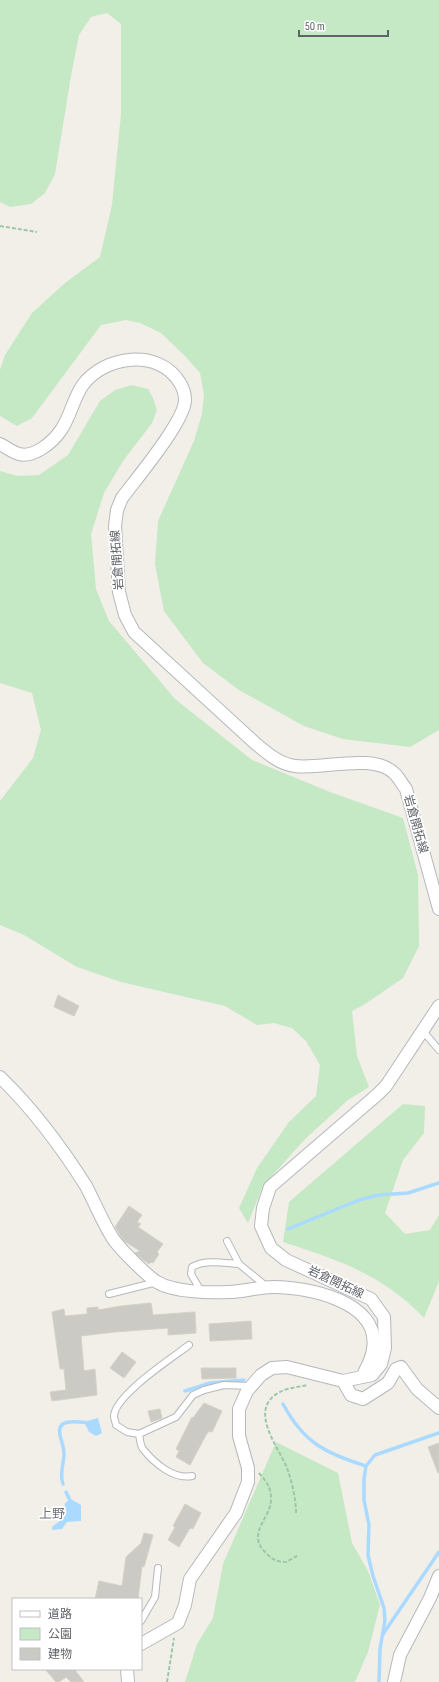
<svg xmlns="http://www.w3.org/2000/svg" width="439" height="1682" font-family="'Sofia Sans Condensed','Noto Sans JP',sans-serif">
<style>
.green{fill:#c5e8c5}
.water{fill:#aadaff}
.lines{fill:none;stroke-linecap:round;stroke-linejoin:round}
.stream{stroke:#aadaff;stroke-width:3.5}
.building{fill:#cccac5;stroke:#d6d1c6}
.lane-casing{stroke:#b5b8bc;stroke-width:8}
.street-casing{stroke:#b5b8bc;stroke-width:14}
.path{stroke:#9cc7a9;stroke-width:2;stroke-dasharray:4 2;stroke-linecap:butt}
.lane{stroke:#fff;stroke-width:6}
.street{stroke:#fff;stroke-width:12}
.labels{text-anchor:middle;stroke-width:3.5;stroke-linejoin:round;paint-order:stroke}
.street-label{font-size:12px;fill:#5f6368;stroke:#fff}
.neighbourhood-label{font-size:13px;fill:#70757a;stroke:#fff}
</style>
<rect width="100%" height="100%" fill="#f1efe8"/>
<g class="green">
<path d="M0 0H439V730L410 747 343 739 304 726 239 690 203 663 164 611 155 564 158 521 194 441 202 414 204 395 200 373 185 356 161 333 140 323 126 320 101 325 32 418 17 426 0 416V370L5 355 32 313 65 283 100 257 112 205 121 114V24L107 13 91 17 79 35 71 76 55 174 45 193 31 204 10 207 0 202Z"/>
<path d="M132 385 148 389 153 398 157 410 152 423 123 461 104 493 91 534 96 589 109 621 175 699 252 760 330 792 403 818 418 875 419 946 403 978 365 1004 352 1011 357 1056 369 1087 348 1100 305 1139 263 1186 248 1223 239 1208 257 1168 289 1122 316 1096 320 1065 306 1041 292 1028 274 1023 257 1025 225 1006 121 982 77 967 24 935 0 925V801L33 758 41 730 32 693 0 683V471L18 476 39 475 68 455 100 401 115 390Z"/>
<path d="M403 1104 425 1106 424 1133 403 1160 385 1213 405 1234 430 1230 439 1215V1281L424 1318C383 1275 339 1260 283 1242L289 1202Z"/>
<path d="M276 1442 338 1473 352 1543 368 1571 380 1605 368 1652 355 1682H185L197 1644 213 1618 223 1564Z"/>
</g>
<g class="water">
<path d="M98 1418 102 1433 96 1436 89 1432 85 1424 87 1421Z"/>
<path d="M71 1499 81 1505V1521L67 1522 62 1529 52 1530V1527L63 1518 65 1503Z"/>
</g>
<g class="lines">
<g class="stream">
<path d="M288 1229 359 1200 378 1195 408 1193 439 1183"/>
<path d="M185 1391 210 1383 244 1380"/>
<path d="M283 1404C304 1443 325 1453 366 1466"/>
<path d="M63 1484C59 1473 64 1464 64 1454 64 1447 61 1441 60 1435 56 1417 79 1422 90 1423"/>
<path d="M66 1492 71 1503"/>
<path d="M383 1634 439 1552"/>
<path d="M379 1682 380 1649 385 1620 384 1608 373 1576 368 1555 369 1525 364 1500V1479L366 1466 375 1455 439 1433"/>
</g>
</g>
<g class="building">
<path d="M58 995 79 1006 74 1016 54 1007Z"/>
<path d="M129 1206 142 1215 137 1222 141 1224 138 1227 163 1244 157 1252 159 1254 153 1263 151 1262 149 1264 142 1259 135 1253 140 1251 124 1241 115 1227Z"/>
<path d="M151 1303 153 1315 195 1312 196 1333 168 1335V1328L115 1332 81 1336 84 1371 95 1369 97 1395 52 1401 50 1392 66 1390 64 1369H60L52 1312 64 1309 65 1316 87 1314V1308L98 1307V1310L121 1306Z"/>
<path d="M251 1321 252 1339 210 1341 209 1324Z"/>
<path d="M122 1352 136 1362 124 1378 110 1368Z"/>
<path d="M201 1368H236V1378L202 1379Z"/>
<path d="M204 1403 222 1411 212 1432 209 1431 206 1435 190 1465 176 1457 179 1451 176 1449 192 1417 193 1418Z"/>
<path d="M160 1409 162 1418 151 1422 148 1411Z"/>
<path d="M439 1443V1473H438L428 1447Z"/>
<path d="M185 1504 201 1513 193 1529 190 1528 179 1547 168 1540 175 1527 173 1526Z"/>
<path d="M144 1533 153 1535 144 1567 142 1566 138 1599H95L99 1581 122 1586 126 1557 141 1543Z"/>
<path d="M45 1669H77L75 1670 84 1682H71L66 1677 59 1682H56Z"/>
</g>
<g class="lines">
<g class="lane-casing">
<g id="lane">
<path d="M423 1031 439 1050"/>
<path d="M227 1241 239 1264 266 1286"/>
<path d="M201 1291 191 1274 192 1267C205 1259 224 1263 239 1264"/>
<path d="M109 1294 157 1282"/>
<path d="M189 1345C172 1358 115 1395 114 1416 114 1419 116 1423 116 1425L127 1432 139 1434 176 1417 193 1395 204 1390 224 1385 251 1386"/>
<path d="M139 1434C140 1439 140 1445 143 1449 154 1463 174 1480 192 1476"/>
<path d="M141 1621 155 1597 158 1568"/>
</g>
</g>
<g class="street-casing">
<g id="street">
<path d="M0 444C6 447 12 452 19 454 34 458 53 442 61 430 70 417 73 400 82 386 104 355 159 348 180 383 183 388 185 394 185 400 185 421 136 479 122 498L117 510 115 526 119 592 125 615 134 632 255 743C267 753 279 764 295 766 322 770 374 752 395 774 399 778 402 784 406 789L439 909"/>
<path d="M0 1077C33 1109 62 1148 86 1186 95 1203 102 1221 112 1237 118 1247 147 1276 157 1282 173 1292 209 1293 228 1292 243 1292 258 1287 273 1287 307 1287 381 1301 373 1349 372 1359 366 1369 362 1377"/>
<path d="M343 1381 351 1395 363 1399 388 1383 396 1369 401 1367 417 1389 439 1408"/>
<path d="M141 1644 178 1623 185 1605 190 1579 236 1513 248 1482V1468L239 1436V1409L247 1391 261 1375 272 1368 287 1367 343 1381 372 1375 381 1364 385 1348 384 1317 371 1299 286 1260 271 1248 261 1226 263 1208 270 1187 378 1094 386 1086 439 1006"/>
<path d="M127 1669 128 1682"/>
<path d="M394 1682 400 1655 430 1598 439 1576"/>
</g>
</g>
<g class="path">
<path d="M0 226 37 232"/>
<path d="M259 1473C266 1481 271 1487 271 1498 272 1519 244 1533 267 1554 273 1560 278 1562 286 1562L297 1556"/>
<path d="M296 1513C296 1499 292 1482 287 1468 278 1446 247 1409 280 1392 287 1388 299 1387 307 1385"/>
<path d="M167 1682 174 1638"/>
</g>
<use href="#lane" class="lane"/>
<use href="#street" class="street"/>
</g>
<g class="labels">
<g class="street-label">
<text transform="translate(117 560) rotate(-94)" y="4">岩倉開拓線</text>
<text transform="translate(416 824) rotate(74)" y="4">岩倉開拓線</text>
<text transform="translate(336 1282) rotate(25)" y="4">岩倉開拓線</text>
</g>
<g class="neighbourhood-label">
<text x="52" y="1518">上野</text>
</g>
</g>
<rect x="12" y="1598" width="130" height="72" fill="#ffffff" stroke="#bfc1c3"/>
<rect x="20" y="1611" width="20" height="6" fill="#ffffff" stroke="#bfc1c3"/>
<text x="48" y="1618" font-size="12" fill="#5f6368">道路</text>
<rect x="20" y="1628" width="20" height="12" fill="#c5e8c5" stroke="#bfc1c3"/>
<text x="48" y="1638" font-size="12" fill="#5f6368">公園</text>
<rect x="20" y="1648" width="20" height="12" fill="#cccac5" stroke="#bfc1c3"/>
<text x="48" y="1658" font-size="12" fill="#5f6368">建物</text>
<path d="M299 30v6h89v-6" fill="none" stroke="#5f6368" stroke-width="2"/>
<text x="305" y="30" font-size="12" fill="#5f6368" stroke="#ffffff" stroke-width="3" paint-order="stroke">50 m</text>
</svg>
